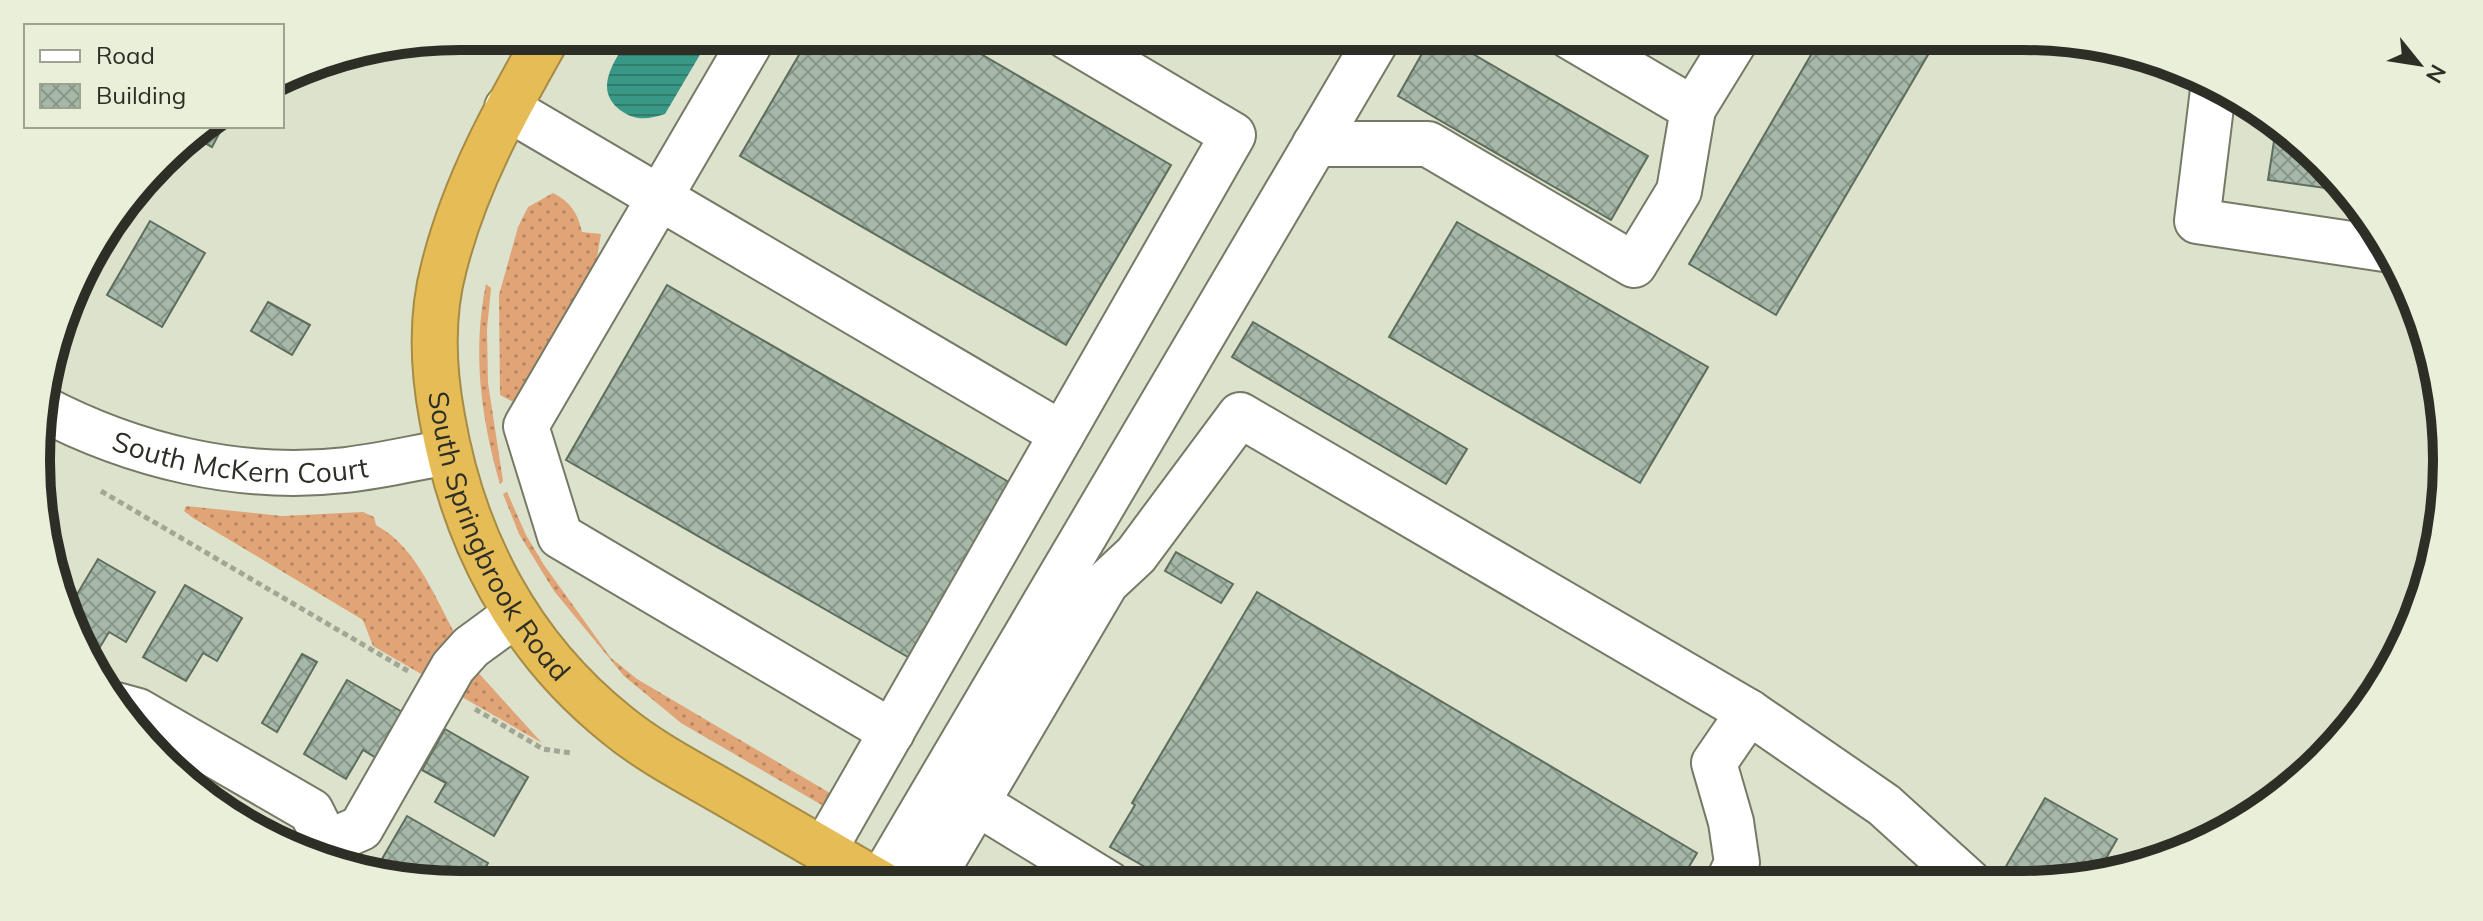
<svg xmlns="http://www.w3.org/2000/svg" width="2483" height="921" font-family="Mulish,sans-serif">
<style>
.grass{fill:url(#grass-dots)}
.water{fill:url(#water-rules)}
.building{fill:url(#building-cross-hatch);stroke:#5d6d5e;stroke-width:2}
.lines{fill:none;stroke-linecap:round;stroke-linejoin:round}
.minor-casing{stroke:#757a66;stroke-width:48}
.highway-casing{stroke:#a58b45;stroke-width:48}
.path{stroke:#a2a694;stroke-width:5;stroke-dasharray:6 4;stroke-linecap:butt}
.minor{stroke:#fff;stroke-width:44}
.highway{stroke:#e5bc55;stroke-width:44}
.labels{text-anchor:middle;stroke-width:8;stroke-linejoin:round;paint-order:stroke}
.street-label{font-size:28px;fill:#2d2f26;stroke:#eaefd9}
.rim{fill:none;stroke:#2d2f26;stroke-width:10}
</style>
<defs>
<pattern id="grass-dots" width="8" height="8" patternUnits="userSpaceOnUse" patternTransform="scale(2)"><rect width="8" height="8" fill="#e0a477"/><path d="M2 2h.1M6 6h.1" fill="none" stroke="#b68661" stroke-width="1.8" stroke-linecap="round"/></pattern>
<pattern id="water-rules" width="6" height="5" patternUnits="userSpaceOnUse" patternTransform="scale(2)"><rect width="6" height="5" fill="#389785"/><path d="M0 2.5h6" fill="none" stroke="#307c6d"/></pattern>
<pattern id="building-cross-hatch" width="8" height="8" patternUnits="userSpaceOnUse" patternTransform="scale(2)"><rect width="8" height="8" fill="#a6b8a8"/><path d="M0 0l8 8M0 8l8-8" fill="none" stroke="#889689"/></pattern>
</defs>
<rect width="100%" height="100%" fill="#dde2cc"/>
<g class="grass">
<path d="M553 193C571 202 578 214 582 232L601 234 597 258 517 404 500 395 499 295 518 227 528 207Z"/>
<path d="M486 284 491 288 487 329 488 383 503 481 500 484C481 419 472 351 486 284Z"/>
<path d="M507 492 526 535 544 565 611 658 637 679 835 796 827 808 681 723 624 676 554 591 519 534 503 494Z"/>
<path d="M186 506 282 516 363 512 374 517 376 525C418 548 435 599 458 639L428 678 373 646 363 620 193 518 184 511Z"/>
<path d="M475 669 542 743 455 693Z"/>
</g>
<path class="water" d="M630 36H711L665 114C649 119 637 121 623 112 591 90 615 61 630 36Z"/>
<g class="building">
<path d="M810 36H950L1171 165 1066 345 740 156Z"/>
<path d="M1432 36H1442L1648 156 1611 220 1398 96Z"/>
<path d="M1822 36H1939L1776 315 1689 264Z"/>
<path d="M2277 122 2281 124 2339 190 2268 180Z"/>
<path d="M207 126H223L212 147 191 135Z"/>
<path d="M150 221 205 253 162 327 107 295Z"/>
<path d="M1457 222 1708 367 1640 483 1389 337Z"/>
<path d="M667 285 1014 485 913 660 566 460Z"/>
<path d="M268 302 310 325 292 355 251 331Z"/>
<path d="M1253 322 1467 449 1446 484 1232 357Z"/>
<path d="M1176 552 1233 584 1221 603 1165 571Z"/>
<path d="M98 559 155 592 126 642 109 632 97 652 87 646 70 606Z"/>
<path d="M185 585 242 618 217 661 203 653 186 681 143 657Z"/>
<path d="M1257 592 1697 853 1680 882 1183 883 1157 868 1154 872 1110 847 1135 805 1132 803Z"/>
<path d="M302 654 317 662 277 732 262 723Z"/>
<path d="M347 680 404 713 378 759 363 750 346 779 304 754Z"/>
<path d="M445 729 528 777 494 836 435 802 446 783 422 770Z"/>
<path d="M2045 798 2117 839 2096 876 2078 881H2028L2005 868Z"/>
<path d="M407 816 488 863 475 885 396 876 400 870 382 859Z"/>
</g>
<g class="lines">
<g class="minor-casing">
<g id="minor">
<path d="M754 36 526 426 560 536 892 732"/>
<path d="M1569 36 1693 109 1738 36"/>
<path d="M2213 90 2197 221 2391 250"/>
<path d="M507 108 1062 434"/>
<path d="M1315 144H1428L1634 265 1679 191 1693 109"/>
<path id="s1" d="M40 407C133 456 240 482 346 470 380 466 414 458 448 452"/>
<path d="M116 705 138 711 311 811 327 843 324 857"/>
<path d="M977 803 1109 884"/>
<path d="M327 843 361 828 453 667 471 647 516 614"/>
<path d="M824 850 1233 135 1066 36"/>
<path d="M1728 882 1737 863 1731 822 1714 763 1749 712"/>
<path d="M880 883 1379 36"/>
<path d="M929 884 1106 583 1136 555 1240 415 1749 712 1884 805 1969 882"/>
</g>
</g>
<g class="highway-casing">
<g id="highway">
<path id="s2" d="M548 36C506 110 465 183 444 267 431 315 433 368 442 417 463 539 519 647 617 725 650 752 689 772 725 793 777 823 830 854 882 884"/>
</g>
</g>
<g class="path">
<path d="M101 491 408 671"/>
<path d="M475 709 543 749 571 753"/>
</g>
<use href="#minor" class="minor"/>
<use href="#highway" class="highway"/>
</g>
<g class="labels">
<g class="street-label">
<text dy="10" stroke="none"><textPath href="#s1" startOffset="210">South McKern Court</textPath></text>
<text dy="10" stroke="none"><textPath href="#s2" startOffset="538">South Springbrook Road</textPath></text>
</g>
</g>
<path d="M0 0H2483V921H0ZM460 50H2023A410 410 0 0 1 2433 460V461A410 410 0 0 1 2023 871H460A410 410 0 0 1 50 461V460A410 410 0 0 1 460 50Z" fill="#eaefd9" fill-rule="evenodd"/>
<path class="rim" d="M460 50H2023A410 410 0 0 1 2433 460V461A410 410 0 0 1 2023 871H460A410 410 0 0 1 50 461V460A410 410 0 0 1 460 50Z"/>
<rect x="24" y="24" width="260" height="104" fill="#eaefd9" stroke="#9ea291" stroke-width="2"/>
<rect x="40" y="50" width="40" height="12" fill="#ffffff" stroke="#9ea291" stroke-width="2"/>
<text x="96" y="64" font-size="24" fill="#2d2f26">Road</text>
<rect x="40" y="84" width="40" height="24" fill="url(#building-cross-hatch)" stroke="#9ea291" stroke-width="2"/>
<text x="96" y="104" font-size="24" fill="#2d2f26">Building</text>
<g transform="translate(2419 64) rotate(120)" stroke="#eaefd9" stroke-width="6" paint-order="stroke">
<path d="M0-6L14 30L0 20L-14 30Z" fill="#2d2f26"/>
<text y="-12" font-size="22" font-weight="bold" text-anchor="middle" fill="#2d2f26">N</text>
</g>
</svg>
